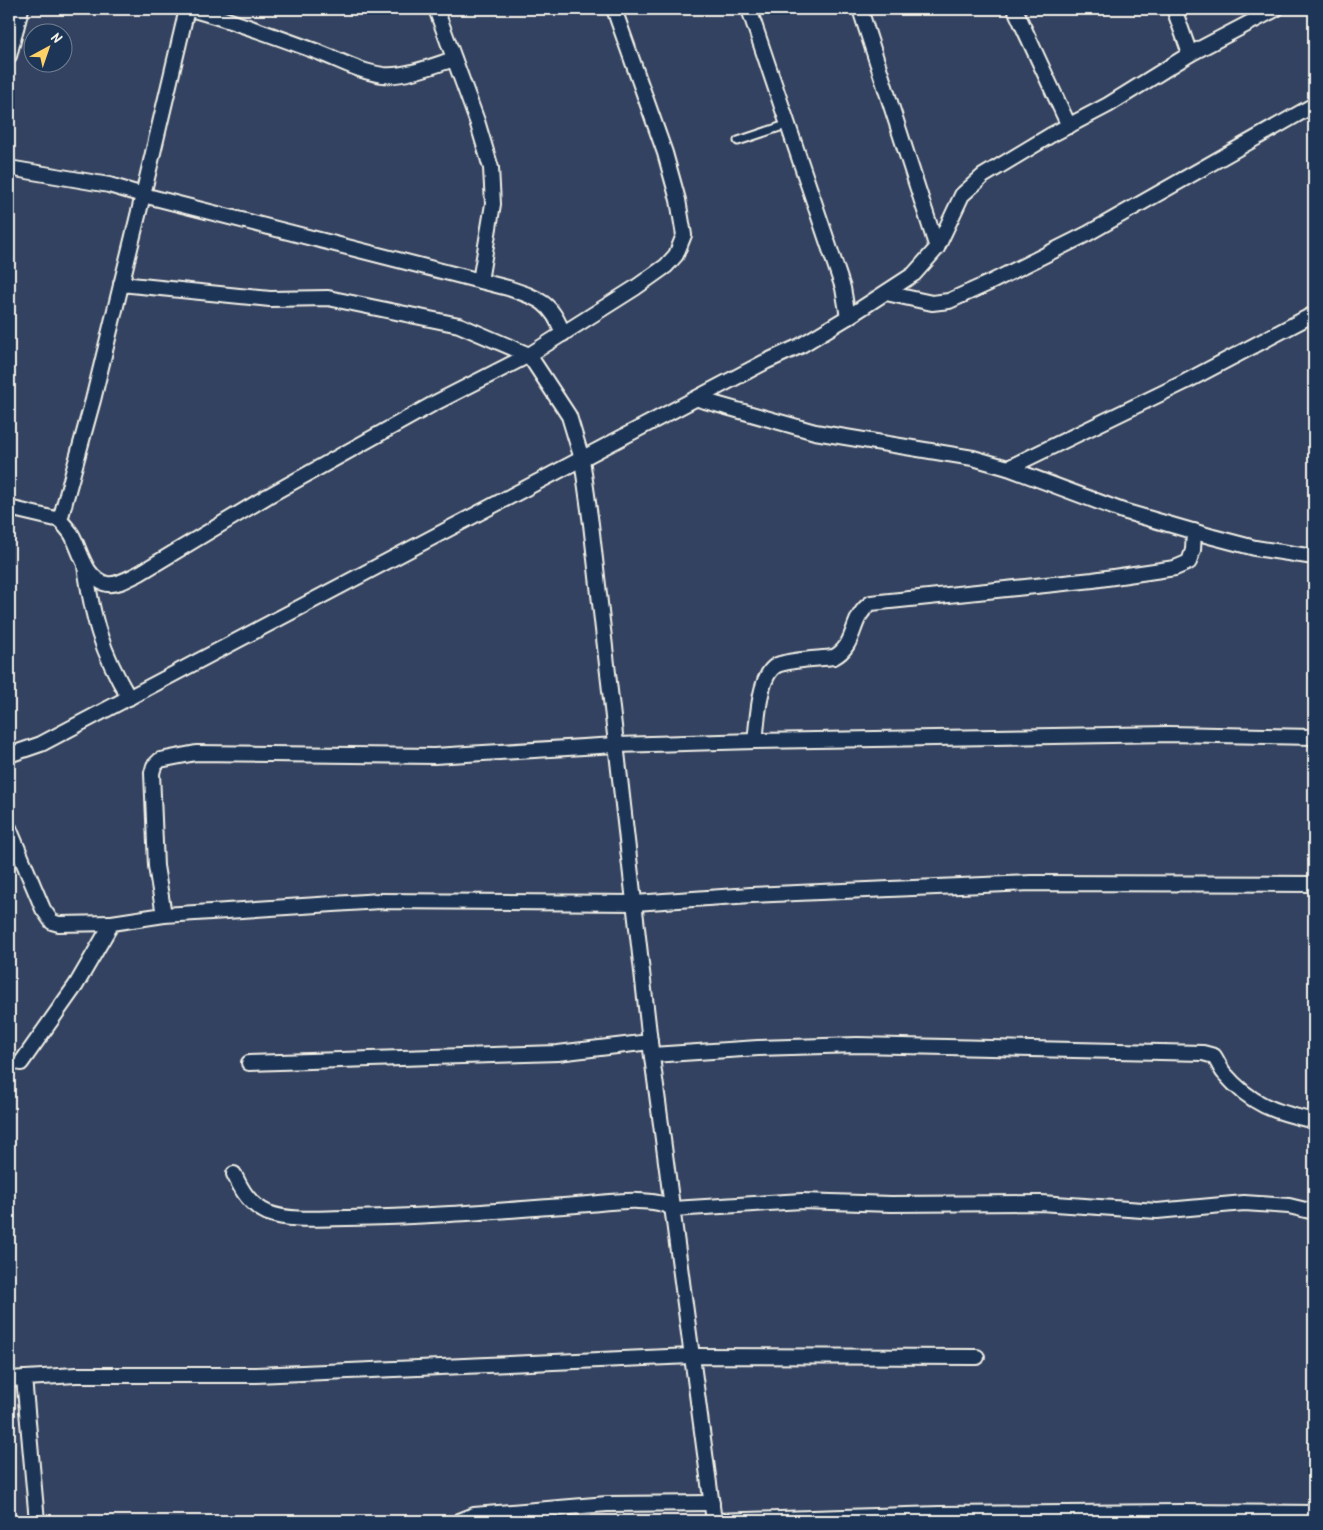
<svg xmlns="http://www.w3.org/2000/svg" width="1323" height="1530" font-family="Kalam,sans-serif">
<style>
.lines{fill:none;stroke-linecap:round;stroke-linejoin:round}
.lane-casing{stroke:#f4f1e8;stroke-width:11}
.street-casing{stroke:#f4f1e8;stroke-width:18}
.lane{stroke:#1d3557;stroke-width:7}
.street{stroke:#1d3557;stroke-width:14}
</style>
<rect width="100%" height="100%" fill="#334260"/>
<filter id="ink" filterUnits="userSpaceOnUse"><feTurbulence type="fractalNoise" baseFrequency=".02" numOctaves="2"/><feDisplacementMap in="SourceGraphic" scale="10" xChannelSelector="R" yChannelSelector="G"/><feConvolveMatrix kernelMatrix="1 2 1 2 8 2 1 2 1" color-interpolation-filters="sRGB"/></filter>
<g filter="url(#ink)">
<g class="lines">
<g class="lane-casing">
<path id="lane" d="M738 141 789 124"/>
</g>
<g class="street-casing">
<g id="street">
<path d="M187 9 143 195 508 288C538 298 552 302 563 334"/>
<path d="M190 9C234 21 275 36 318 52 339 60 360 72 383 75 406 77 432 66 454 59"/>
<path d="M436 9 477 121 491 168 493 204 480 281"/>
<path d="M749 9 843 288 848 317"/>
<path d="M860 9 937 248"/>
<path d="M1015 9 1069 126"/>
<path d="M1174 9 1190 54"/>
<path d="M9 56 21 9"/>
<path d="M9 168 109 185 143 195 93 400 60 520C64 525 69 530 72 535 81 551 85 579 107 584 117 586 131 577 140 573L268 496 433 404 529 355 635 288 666 266 676 255 684 235 678 200 665 153 614 9"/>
<path d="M121 284 270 299 328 298 459 325 529 355 569 416 582 459 591 524 650 1042 714 1521"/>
<path d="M886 293 932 303 949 301 989 283 1087 234 1314 105"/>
<path d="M698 399 815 432 973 458 1008 468 1123 511 1213 537 1255 548 1314 557"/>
<path d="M1008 468 1185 382 1314 314"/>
<path d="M9 508 60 520"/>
<path d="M85 566C93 620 101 650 129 698"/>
<path d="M755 741C758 721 758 670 780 664 796 659 817 659 834 657 857 645 850 617 871 603L1093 580 1175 568 1189 562 1193 550 1194 531"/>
<path d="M9 755 41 744 765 362 800 346 848 317 914 274 937 248 962 195 983 176 1051 135 1108 105 1190 54 1276 9"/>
<path d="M9 828 43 909 52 922 59 924 112 923"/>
<path d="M164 915 380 901 635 903 751 895 1031 883 1314 884"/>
<path d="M652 1055 758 1048 857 1045 1203 1053 1214 1056C1218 1062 1220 1068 1224 1073 1251 1105 1275 1112 1314 1121"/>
<path d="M21 1063 76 985 112 923 164 915 156 866 152 773 154 766 160 760 196 753 434 756 616 745 755 741 1169 734 1314 737"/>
<path d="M249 1063 558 1053 650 1042"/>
<path d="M234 1174C242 1191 250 1205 268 1213 292 1222 322 1218 347 1218 428 1217 508 1210 589 1204 610 1202 657 1196 673 1209L802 1201 891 1204 1041 1203 1157 1211 1244 1203 1289 1206 1314 1212"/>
<path d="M24 1378 37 1521"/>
<path d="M9 1379 76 1375H256L691 1356 977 1357"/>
<path d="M459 1521 474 1515 607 1504 712 1503"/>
<path d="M714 1521 939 1514 1181 1512 1314 1513"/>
</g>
</g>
<use href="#lane" class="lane"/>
<use href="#street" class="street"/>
</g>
</g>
<rect width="1323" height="1530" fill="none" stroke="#1d3557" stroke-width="30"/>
<rect x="15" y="15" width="1293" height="1500" fill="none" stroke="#f4f1e8" stroke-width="2" filter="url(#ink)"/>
<g transform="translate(48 48) rotate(40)"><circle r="24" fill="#1d3557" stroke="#738091"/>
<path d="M0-4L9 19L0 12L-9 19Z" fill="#ffd166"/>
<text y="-8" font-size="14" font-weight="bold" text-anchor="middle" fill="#f4f1e8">N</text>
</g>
</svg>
